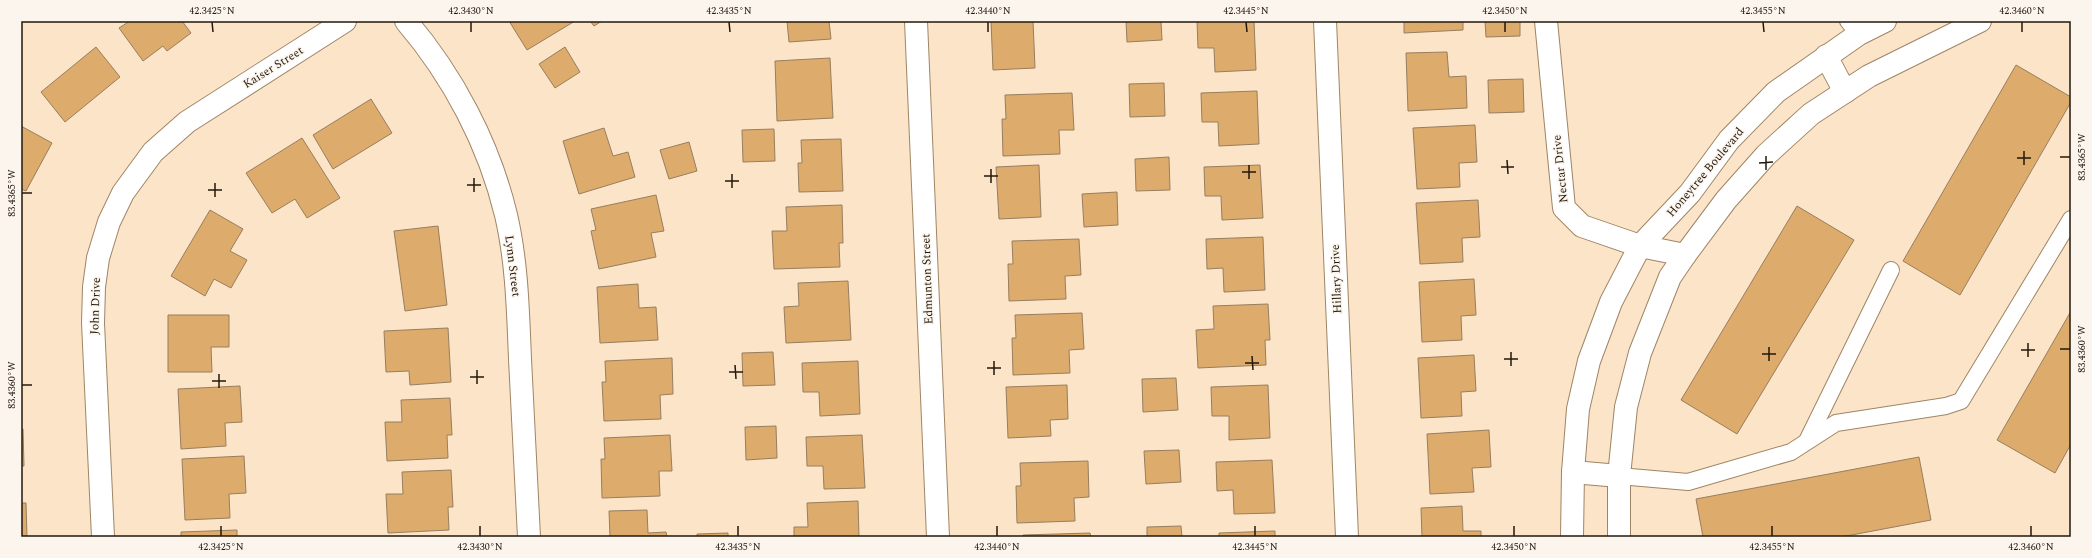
<svg xmlns="http://www.w3.org/2000/svg" width="2092" height="558" font-family="Spectral,serif">
<style>
.building{fill:#ddab6b;stroke:#987e5e}
.lines{fill:none;stroke-linecap:round;stroke-linejoin:round}
.lane-casing{stroke:#9f8565;stroke-width:18}
.street-casing{stroke:#9f8565;stroke-width:24}
.lane{stroke:#fff;stroke-width:16}
.street{stroke:#fff;stroke-width:22}
.ticks{fill:none;stroke:#22180b;stroke-width:1.5}
.labels{text-anchor:middle;stroke-width:3;stroke-linejoin:round;paint-order:stroke}
.street-label{font-size:12px;fill:#22180b;stroke:#fbf5ee}
.neatline{fill:none;stroke:#22180b;stroke-width:1.5}
.ticks-label{font-size:10px;text-anchor:middle;fill:#22180b}
</style>
<rect width="100%" height="100%" fill="#fce4c9"/>
<g class="building">
<path d="M130 21H182L191 33 167 51 163 46 143 61 119 28Z"/>
<path d="M509 21H575L527 50Z"/>
<path d="M590 21H602L594 26Z"/>
<path d="M787 21H829L831 39 789 42Z"/>
<path d="M991 21H1033L1035 68 993 70Z"/>
<path d="M1126 21H1161L1162 40 1127 42Z"/>
<path d="M1197 21H1254L1256 70 1215 72 1214 48H1198Z"/>
<path d="M1404 21H1463V30L1404 33Z"/>
<path d="M1485 21H1520V36L1486 37Z"/>
<path d="M96 47 120 77 65 122 41 92Z"/>
<path d="M565 47 580 72 555 88 539 64Z"/>
<path d="M1447 52 1449 77 1466 76 1467 108 1408 111 1406 53Z"/>
<path d="M830 58 833 118 777 121 775 61Z"/>
<path d="M2016 65 2071 97V102L1960 295 1903 261Z"/>
<path d="M1523 79 1524 112 1489 113 1488 80Z"/>
<path d="M1164 83 1165 116 1130 117 1129 84Z"/>
<path d="M1257 91 1259 144 1219 146 1218 122H1202L1201 93Z"/>
<path d="M1072 93 1074 130H1059L1060 154 1003 156 1002 119H1006L1005 95Z"/>
<path d="M371 99 392 133 333 169 313 135Z"/>
<path d="M1475 125 1477 162 1459 163 1460 187 1417 189 1413 128Z"/>
<path d="M21 126 52 143 26 191 21 189Z"/>
<path d="M604 128 613 156 628 152 635 177 579 194 563 141Z"/>
<path d="M774 129 775 161 743 162 742 130Z"/>
<path d="M302 138 340 198 307 218 295 199 272 213 246 173Z"/>
<path d="M841 139 843 191 799 192 798 163H802L801 140Z"/>
<path d="M689 142 697 171 669 179 660 150Z"/>
<path d="M1169 157 1170 190 1136 191 1135 159Z"/>
<path d="M1039 165 1041 217 999 219 996 167Z"/>
<path d="M1260 165 1263 218 1222 220 1221 196H1205L1204 167Z"/>
<path d="M1117 192 1118 225 1084 227 1082 194Z"/>
<path d="M656 195 664 231 651 233 656 257 599 269 591 231 596 230 591 209Z"/>
<path d="M1478 200 1480 237 1462 238 1463 262 1420 264 1416 203Z"/>
<path d="M842 205 843 243H839L840 267 774 269 772 231H787L786 207Z"/>
<path d="M1797 206 1854 240 1737 434 1681 400Z"/>
<path d="M210 210 243 229 230 251 247 260 231 288 214 279 205 296 171 276Z"/>
<path d="M438 226 447 305 405 311 394 231Z"/>
<path d="M1263 237 1265 290 1224 292 1223 268 1207 269 1206 239Z"/>
<path d="M1079 239 1081 275 1065 276 1066 299 1009 301 1008 264H1013L1012 241Z"/>
<path d="M1474 279 1476 315 1461 316 1462 340 1422 342 1419 282Z"/>
<path d="M848 281 851 340 786 343 784 307 799 306 798 283Z"/>
<path d="M638 284 639 308 656 307 658 340 600 343 597 287Z"/>
<path d="M1268 304 1270 340H1265L1266 365 1198 368 1196 330 1214 329 1213 306Z"/>
<path d="M2071 311V444L2055 473 1997 440Z"/>
<path d="M1082 313 1084 349 1069 350 1070 373 1013 375 1012 338H1016L1015 315Z"/>
<path d="M168 315H229V347H211L212 372H168Z"/>
<path d="M448 328 451 382 410 385 409 371 386 372 384 331Z"/>
<path d="M773 352 775 385 743 386 742 353Z"/>
<path d="M1474 355 1476 391 1461 392 1462 416 1421 418 1418 358Z"/>
<path d="M672 358 673 394 660 395 661 419 604 421 602 382H606L605 361Z"/>
<path d="M858 361 860 414 820 416 819 392H803L802 363Z"/>
<path d="M1176 378 1178 410 1143 412 1142 379Z"/>
<path d="M1067 385 1068 419 1050 420 1051 436 1008 438 1006 387Z"/>
<path d="M1268 385 1270 438 1229 440V416H1212L1211 387Z"/>
<path d="M240 386 242 422 225 423 226 446 181 449 178 389Z"/>
<path d="M450 398 452 435H447L448 458 387 461 385 422H402L401 400Z"/>
<path d="M776 426 777 458 746 460 745 427Z"/>
<path d="M21 429H23L24 466H21Z"/>
<path d="M1489 430 1491 467 1472 468 1474 492 1430 494 1427 434Z"/>
<path d="M670 435 672 471H659L660 496 602 498 601 459H605L604 438Z"/>
<path d="M862 435 865 488 824 489 823 466H807L806 437Z"/>
<path d="M1179 450 1181 482 1146 484 1144 451Z"/>
<path d="M244 456 246 493 229 494 230 518 185 520 182 459Z"/>
<path d="M1919 457 1931 520 1841 537H1703L1696 499Z"/>
<path d="M1272 460 1275 513 1234 514 1233 490 1217 491 1216 462Z"/>
<path d="M1088 461 1089 497 1074 498 1075 521 1017 523 1016 486H1021L1020 463Z"/>
<path d="M451 470 453 507H448L449 530 388 533 386 494H403L402 472Z"/>
<path d="M858 501 859 537H794V527H808L807 503Z"/>
<path d="M21 503H26L27 537H21Z"/>
<path d="M1462 506 1463 531H1481V537H1422L1421 508Z"/>
<path d="M647 510 648 533 666 532 667 537H610L609 511Z"/>
<path d="M1181 526 1182 537H1147V527Z"/>
<path d="M237 530V537H181V532Z"/>
<path d="M1275 531V537H1219V533Z"/>
<path d="M728 533V537H697V534Z"/>
<path d="M1090 533 1091 537H1023V535Z"/>
</g>
<g class="lines">
<g class="lane-casing">
<g id="lane">
<path d="M1848 21 1859 34"/>
<path d="M1807 441 1891 270"/>
<path d="M1619 476 1688 482 1791 452 1836 423 1946 406 1961 401 2071 219"/>
</g>
</g>
<g class="street-casing">
<g id="street">
<path d="M406 21C453 76 489 144 506 215 517 262 518 311 520 359 523 418 526 478 529 537"/>
<path d="M916 21 938 537"/>
<path d="M1325 21 1347 537"/>
<path d="M1546 21 1564 208 1582 226 1640 246 1685 255"/>
<path d="M1826 56 1845 92"/>
<path d="M1573 472 1619 476"/>
<path d="M103 537 93 323 94 287 98 258 109 222 123 193 153 152 187 122 345 21"/>
<path d="M1572 537 1573 472 1578 409 1589 361 1611 302 1640 246 1690 193 1729 140 1776 92 1859 34 1885 21"/>
<path d="M1619 537V476L1626 407 1640 353 1670 277 1685 255 1726 200 1766 155 1811 114 1869 76 1980 21"/>
</g>
</g>
<use href="#lane" class="lane"/>
<use href="#street" class="street"/>
</g>
<path class="ticks" d="M212 22 213 32M471 22V32M729 22 730 32M988 22V32M1246 22 1247 32M1505 22V32M1763 22 1764 32M2022 22V32M2024 151V165M1766 156V170M2060 157H2070M2017 158H2031M1507 160 1508 174M1759 163 1773 162M1249 165V179M1501 167H1514M991 169V183M1242 172H1256M732 174V188M984 176H998M474 178V192M725 181H739M215 183V197M467 185H481M208 190H222M22 193H32M2028 343V357M1769 347V361M2060 349H2070M2021 350H2035M1511 352V366M1762 354H1776M1252 356 1253 370M1504 359H1518M994 361V375M1245 363H1259M735 365 736 379M987 368H1001M477 370V384M729 372H743M219 374V388M470 377H484M212 381H226M22 385H32M221 526V536M480 526V536M738 526V536M997 526V536M1255 526V536M1514 526V536M1772 526V536M2031 526V536"/>
<g class="labels">
<g class="street-label">
<text transform="translate(273 67) rotate(-32)" y="4">Kaiser Street</text>
<text transform="translate(1560 169) rotate(-96)" y="4">Nectar Drive</text>
<text transform="translate(1705 172) rotate(-50)" y="4">Honeytree Boulevard</text>
<text transform="translate(513 266) rotate(83)" y="4">Lynn Street</text>
<text transform="translate(927 279) rotate(-92)" y="4">Edmunton Street</text>
<text transform="translate(1336 279) rotate(-92)" y="4">Hillary Drive</text>
<text transform="translate(95 306) rotate(-88)" y="4">John Drive</text>
</g>
</g>
<rect width="2092" height="558" fill="none" stroke="#fbf5ee" stroke-width="44"/>
<rect x="22" y="22" width="2048" height="514" class="neatline"/>
<g class="ticks-label">
<text x="212" y="14">42.3425°N</text>
<text x="471" y="14">42.3430°N</text>
<text x="729" y="14">42.3435°N</text>
<text x="988" y="14">42.3440°N</text>
<text x="1246" y="14">42.3445°N</text>
<text x="1505" y="14">42.3450°N</text>
<text x="1763" y="14">42.3455°N</text>
<text x="2022" y="14">42.3460°N</text>
<text transform="translate(2081 157) rotate(-90)" y="4">83.4365°W</text>
<text transform="translate(11 193) rotate(-90)" y="4">83.4365°W</text>
<text transform="translate(2081 349) rotate(-90)" y="4">83.4360°W</text>
<text transform="translate(11 385) rotate(-90)" y="4">83.4360°W</text>
<text x="221" y="550">42.3425°N</text>
<text x="480" y="550">42.3430°N</text>
<text x="738" y="550">42.3435°N</text>
<text x="997" y="550">42.3440°N</text>
<text x="1255" y="550">42.3445°N</text>
<text x="1514" y="550">42.3450°N</text>
<text x="1772" y="550">42.3455°N</text>
<text x="2031" y="550">42.3460°N</text>
</g>
</svg>
